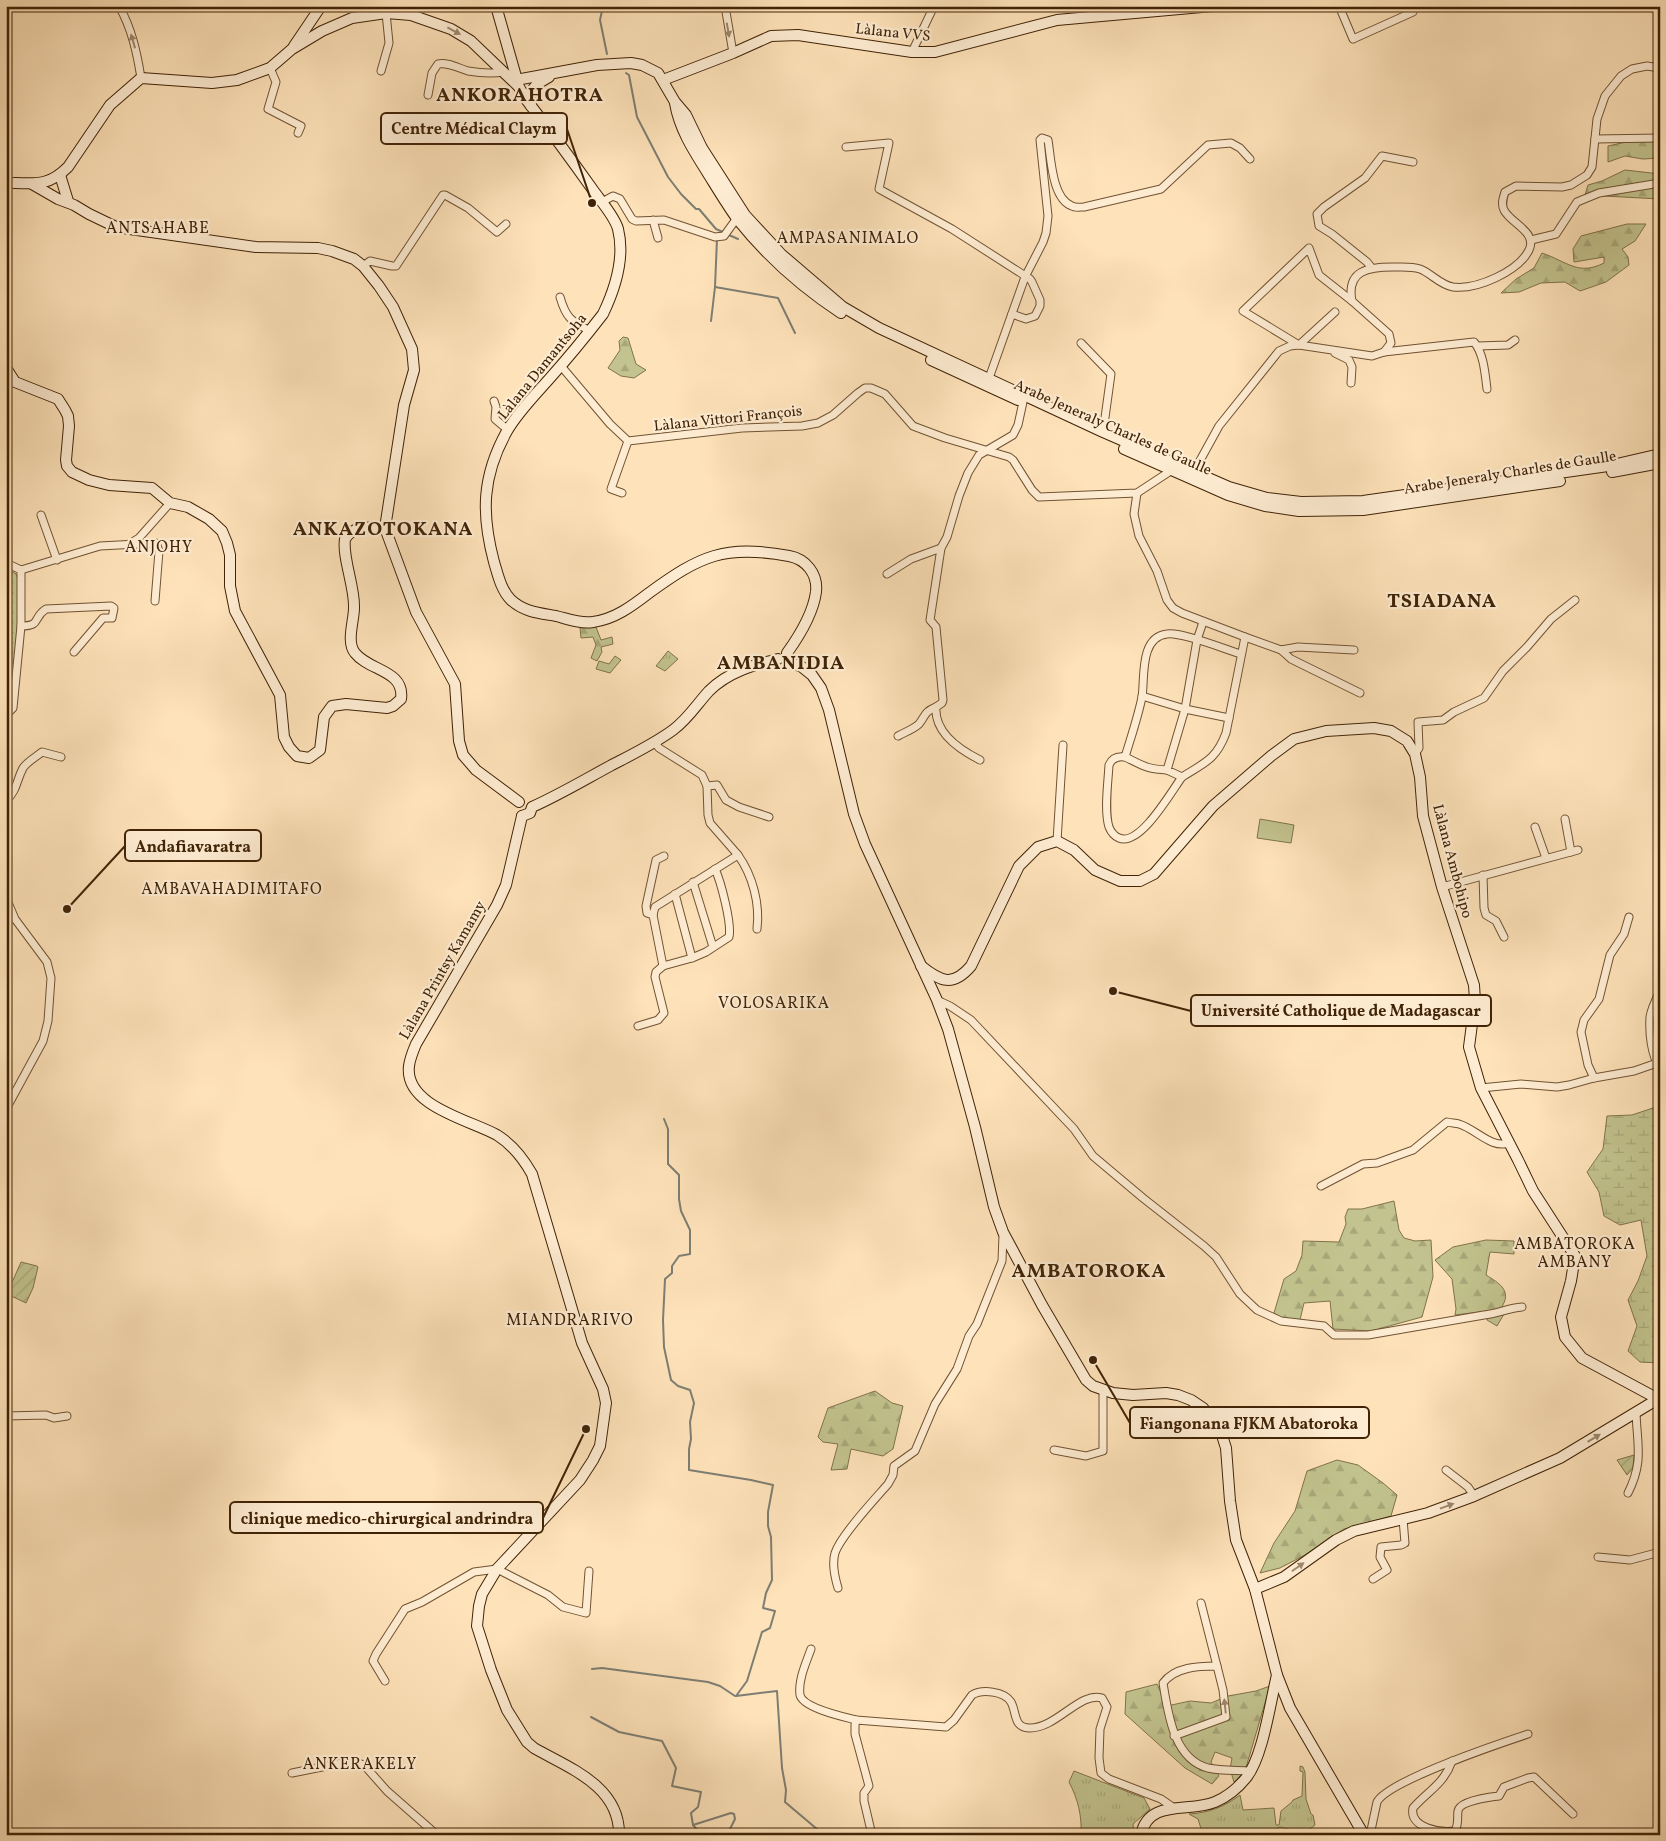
<svg xmlns="http://www.w3.org/2000/svg" width="1666" height="1841" font-family="Vollkorn,serif">
<style>
.grass{fill:url(#grass-tufts);stroke:#81734a}
.forest{fill:url(#forest-firs);stroke:#81734a}
.wetland{fill:url(#wetland-marsh);stroke:#81734a}
.park{fill:url(#park-dots);stroke:#81734a}
.garden{fill:url(#garden-furrows);stroke:#81734a}
.pitch{fill:#c2c38e;stroke:#81734a}
.lines{fill:none;stroke-linecap:round;stroke-linejoin:round}
.stream{stroke:#7d7e73;stroke-width:2}
.street-casing{stroke:#705333;stroke-width:9}
.secondary-casing{stroke:#402306;stroke-width:12}
.street{stroke:#feecd2;stroke-width:7}
.secondary{stroke:#feecd2;stroke-width:10}
.oneway{fill:#9f886c}
.labels{text-anchor:middle;stroke-width:4.5;stroke-linejoin:round;paint-order:stroke}
.street-label{font-size:15px;fill:#402306;stroke:#feecd2}
.neighbourhood-label{font-size:16px;letter-spacing:1px;fill:#402306;stroke:#feecd2}
.district-label{font-size:20px;font-weight:bold;letter-spacing:1px;fill:#402306;stroke:#feecd2}
.leader{fill:none;stroke:#402306;stroke-width:2}
.callout-dot{fill:#402306;stroke:#feecd2;stroke-width:2}
.callout{fill:#feecd2;stroke:#402306;stroke-width:2}
.callout-label{font-size:16px;text-anchor:middle;font-weight:bold;fill:#402306}
</style>
<defs>
<pattern id="grass-tufts" width="24" height="20" patternUnits="userSpaceOnUse" patternTransform="scale(1.25)"><rect width="24" height="20" fill="#c2c38e"/><path d="M3 7l-1-3M5 7V3M7 7l1-3M15 17l-1-3M17 17v-4M19 17l1-3" fill="none" stroke="#a8a779"/></pattern>
<pattern id="forest-firs" width="22" height="20" patternUnits="userSpaceOnUse" patternTransform="scale(1.25)"><rect width="22" height="20" fill="#c2c38e"/><path d="M5 1l3.5 6h-7zM16 11l3.5 6h-7z" fill="#a8a779"/></pattern>
<pattern id="wetland-marsh" width="20" height="14" patternUnits="userSpaceOnUse" patternTransform="scale(1.25)"><rect width="20" height="14" fill="#c2c38e"/><path d="M1 5h8M5 5V1M11 12h8M15 12V8" fill="none" stroke="#a8a779"/></pattern>
<pattern id="park-dots" width="8" height="8" patternUnits="userSpaceOnUse" patternTransform="scale(1.25)"><rect width="8" height="8" fill="#c2c38e"/><path d="M2 2h.1M6 6h.1" fill="none" stroke="#a8a779" stroke-width="1.8" stroke-linecap="round"/></pattern>
<pattern id="garden-furrows" width="10" height="10" patternUnits="userSpaceOnUse" patternTransform="scale(1.25)"><rect width="10" height="10" fill="#c2c38e"/><path d="M-1 1l2-2M0 10L10 0M9 11l2-2" fill="none" stroke="#a8a779"/></pattern>
</defs>
<rect width="100%" height="100%" fill="#fee2b9"/>
<filter id="stains"><feTurbulence type="fractalNoise" baseFrequency=".004" numOctaves="4"/><feColorMatrix values="0 0 0 0 .2 0 0 0 0 .09 0 0 0 0 .02 0 0 0 .5 -.17"/></filter>
<radialGradient id="worn" r=".72"><stop offset=".6" stop-color="#630" stop-opacity="0"/><stop offset="1" stop-color="#630" stop-opacity=".3"/></radialGradient>
<g class="grass">
<path d="M668 651 678 659 665 671 656 666Z"/>
<path d="M615 656 621 660 610 673 596 669 599 661 609 664Z"/>
<path d="M1300 1766 1303 1767 1305 1772 1306 1799 1311 1814 1313 1815 1315 1825C1302 1836 1294 1830 1280 1827L1277 1828 1278 1835H1203L1198 1819 1189 1814C1208 1813 1224 1807 1240 1795L1243 1810 1274 1808 1276 1825H1279L1281 1811 1292 1802 1293 1800 1302 1796 1303 1772 1300 1771Z"/>
<path d="M1074 1771 1144 1798 1150 1809 1133 1824 1134 1835H1081C1082 1816 1078 1799 1069 1782Z"/>
</g>
<g class="forest">
<path d="M1635 140 1660 141V158L1643 159 1625 156 1608 162V146Z"/>
<path d="M1625 170 1660 174V199L1585 195 1588 185 1602 181Z"/>
<path d="M1627 224H1646L1635 241 1622 249 1628 257 1629 265 1606 282 1580 291 1565 282 1541 283 1519 292 1501 293 1516 279 1534 268 1542 253C1568 262 1578 276 1604 263V257L1574 262 1573 249 1581 236Z"/>
<path d="M623 337 628 338 636 364 646 370 634 378 621 376 608 368 620 350 619 341Z"/>
<path d="M596 627 601 640 612 637 613 644 601 647 602 652 597 661 591 658 596 645 593 637 581 638 580 628Z"/>
<path d="M1394 1201 1399 1230 1404 1238 1415 1241 1431 1240 1433 1277 1422 1317 1371 1331 1333 1329 1330 1301 1304 1303 1300 1320 1282 1318 1274 1313 1284 1279 1296 1271 1302 1255 1303 1241 1339 1242 1346 1224 1345 1217 1348 1209H1362Z"/>
<path d="M1486 1240 1514 1241V1254L1490 1252 1486 1275C1499 1283 1513 1291 1501 1308L1504 1314 1497 1326 1487 1320 1488 1311 1455 1315 1456 1309 1452 1279 1435 1260 1453 1247Z"/>
<path d="M875 1391 892 1403 903 1406 893 1449 883 1456 851 1449 847 1469 831 1470 838 1444 823 1442 818 1437 828 1408Z"/>
<path d="M1337 1460 1358 1465 1383 1483 1397 1495 1391 1516 1344 1529 1305 1555 1280 1568 1260 1573 1274 1543 1295 1511 1307 1471Z"/>
<path d="M1157 1684 1167 1706 1190 1701 1211 1703 1228 1696 1256 1691 1270 1686 1245 1771 1234 1782 1230 1769 1232 1758 1215 1752 1211 1762 1219 1776 1212 1784 1185 1768 1125 1714 1126 1692Z"/>
</g>
<path class="wetland" d="M1656 1107 1660 1109V1363L1640 1362 1628 1351 1637 1326 1628 1300 1638 1281 1647 1256 1641 1220 1620 1225 1604 1216 1599 1192 1587 1172 1603 1149 1607 1116 1632 1115Z"/>
<path class="park" d="M6 567 16 574 20 583V610L10 700 6 702Z"/>
<g class="garden">
<path d="M21 1262 37 1266 38 1267 33 1288 26 1303 7 1294Z"/>
<path d="M1634 1455 1633 1468 1627 1475 1617 1460Z"/>
</g>
<path class="pitch" d="M1260 819 1294 825 1291 843 1257 838Z"/>
<g class="lines">
<g class="stream">
<path d="M603 6 600 20 607 54"/>
<path d="M626 73 629 75 637 117 668 177 681 194 696 209H699L716 229 725 233"/>
<path d="M729 235 738 239"/>
<path d="M715 287 778 298 795 333"/>
<path d="M711 321 715 287 717 239"/>
<path d="M664 1119 668 1129V1164L679 1175V1199L681 1211 690 1230V1254L679 1256 672 1266V1273L665 1279 663 1320 664 1347 671 1380 678 1386 690 1390 694 1403 690 1422 691 1439 689 1449V1470L751 1480 773 1485 768 1512V1526L771 1537 772 1580 766 1593 763 1608 775 1611 770 1628 762 1632 747 1681 736 1696 777 1691 782 1768 786 1790 785 1802 824 1835"/>
<path d="M592 1669 602 1668 708 1682 720 1686 735 1696"/>
<path d="M591 1717 619 1732 662 1741 676 1768 672 1786 701 1792 698 1807 691 1813 693 1825 699 1832 698 1835"/>
<path d="M693 1825 731 1813 734 1814 735 1819 727 1835"/>
</g>
<g class="street-casing">
<g id="street">
<path d="M119 6C132 29 137 53 141 78"/>
<path d="M725 6 733 53"/>
<path d="M1339 6 1353 39 1413 12"/>
<path d="M912 52 934 6"/>
<path d="M270 68 276 82 268 109 301 126 298 133"/>
<path d="M381 71 389 43 386 13"/>
<path d="M428 95 432 73 438 64C448 62 458 68 468 71 480 73 491 74 503 72"/>
<path d="M1595 139 1660 138"/>
<path d="M846 147 889 143 879 189 952 229 1030 279 1032 282 1040 300V306L1035 316 1026 319 1012 314"/>
<path d="M602 202 613 196 620 199 632 219 636 221 664 220 715 237 724 236 737 218"/>
<path d="M653 220 658 238"/>
<path d="M1531 240 1556 234 1577 202 1599 193 1660 183"/>
<path d="M363 266 370 261 392 266H396L443 195H445L468 208 497 232 506 224"/>
<path d="M1371 267 1367 262 1332 234 1319 226 1317 214 1324 207 1365 178 1382 156 1413 162"/>
<path d="M560 297C566 318 571 321 590 331"/>
<path d="M1335 312 1299 345 1243 311 1309 248 1319 275 1352 301"/>
<path d="M1081 343 1111 374 1103 432"/>
<path d="M1478 346 1508 345 1515 340"/>
<path d="M1384 352 1474 342C1484 354 1485 374 1487 389"/>
<path d="M1335 353 1349 360 1352 367 1351 383"/>
<path d="M561 366 610 424 628 441 742 428 802 426 818 423 833 415 858 393 865 388H871L885 394 913 426 945 438 1009 457 1013 460 1032 490 1039 497 1137 493 1172 470"/>
<path d="M988 381 1025 277 1043 242 1046 233 1048 216 1040 140 1042 138 1048 140C1051 158 1052 199 1072 206 1075 208 1080 207 1084 207L1161 189 1208 145 1231 143 1240 148 1250 159"/>
<path d="M494 401 496 407 495 419 508 430"/>
<path d="M1192 475 1219 426 1279 351 1290 346 1299 345 1372 356 1384 352 1391 343 1389 334 1352 301C1346 270 1369 267 1393 267 1402 267 1411 266 1420 269 1431 273 1440 285 1453 287 1477 290 1519 271 1529 250 1538 232 1510 223 1504 210 1501 204 1503 198 1505 192L1516 186 1562 187 1571 185 1587 175 1592 167 1597 119 1605 96 1621 76 1632 69 1647 66 1660 68"/>
<path d="M622 493 611 489 628 441"/>
<path d="M1137 493 1134 514 1139 536 1157 571 1167 600 1173 608 1182 613 1245 637 1226 733C1216 760 1204 763 1182 777L1167 770 1185 709 1197 640 1203 622"/>
<path d="M41 515 57 560"/>
<path d="M129 544 139 538 170 503"/>
<path d="M6 563 21 570"/>
<path d="M21 570 100 546 156 543 159 551 155 601"/>
<path d="M887 574 911 559 941 548"/>
<path d="M21 626C42 626 32 618 46 609L111 606 114 608 112 618H103L74 652"/>
<path d="M1245 637 1281 650 1298 647 1354 650"/>
<path d="M1281 650 1291 659 1360 693"/>
<path d="M1142 696 1185 709 1229 718"/>
<path d="M6 715 13 708 21 626V570"/>
<path d="M898 736C905 732 914 729 919 724 926 715 924 712 936 707"/>
<path d="M655 743 659 748 702 775 707 786 708 815 710 823 738 855"/>
<path d="M1415 754 1419 748 1418 722 1443 720 1454 712 1484 698 1503 671 1527 647 1551 619 1575 600"/>
<path d="M1125 757C1144 766 1146 769 1167 770"/>
<path d="M980 760C960 750 934 733 936 707L942 703 943 700 936 627 930 620 941 548 947 537 959 496 968 473 979 455 1013 435 1018 425 1023 402"/>
<path d="M1182 777C1171 792 1140 847 1119 838 1114 836 1111 832 1109 827 1104 811 1108 783 1109 765 1112 758 1118 756 1125 757 1131 737 1138 717 1142 697 1145 679 1139 637 1167 634 1183 632 1224 649 1241 654"/>
<path d="M707 786 717 785 726 800 739 807 769 817"/>
<path d="M6 801C18 789 16 781 23 768 28 761 36 757 42 752L61 757"/>
<path d="M1565 819 1571 852"/>
<path d="M1535 827 1546 858"/>
<path d="M1057 841 1063 745"/>
<path d="M1483 875 1484 908 1486 915 1496 921 1504 937"/>
<path d="M693 882 713 947"/>
<path d="M1442 887 1578 850"/>
<path d="M675 894 692 958"/>
<path d="M6 898 15 919 47 962 51 978 48 1021 43 1041 6 1109"/>
<path d="M653 915 647 913 646 906 656 860 664 856"/>
<path d="M663 966 653 915 655 907 738 855C753 876 760 904 757 929"/>
<path d="M1660 991C1656 999 1651 1009 1650 1017 1649 1033 1651 1055 1660 1068"/>
<path d="M937 1000 950 1006 971 1020 1074 1129 1093 1156 1143 1198 1204 1246 1216 1257 1240 1294 1257 1310 1281 1321 1324 1326 1334 1335H1368L1484 1315C1497 1314 1508 1308 1522 1307"/>
<path d="M638 1026 658 1020 664 1013 655 977 656 972 663 966 692 958 706 952 729 937C732 924 721 882 715 869"/>
<path d="M1594 1078 1588 1065 1581 1032 1584 1020 1599 999 1610 955 1624 934 1629 917"/>
<path d="M1481 1088 1521 1084 1557 1087 1569 1085 1594 1078 1634 1071 1660 1062"/>
<path d="M1321 1186 1363 1164 1377 1163 1413 1150 1447 1122C1451 1123 1456 1123 1459 1124 1476 1129 1491 1149 1509 1143"/>
<path d="M6 1416 46 1415 54 1418 67 1416"/>
<path d="M1054 1450 1086 1456 1103 1451V1391"/>
<path d="M1446 1470 1468 1487 1474 1496"/>
<path d="M1628 1493C1644 1461 1637 1445 1636 1412"/>
<path d="M1598 1557 1630 1560 1660 1552"/>
<path d="M1373 1579 1387 1570 1380 1557 1381 1547 1401 1545 1405 1543 1403 1519"/>
<path d="M838 1588C835 1578 832 1563 835 1553 841 1535 875 1499 888 1484L893 1475 894 1466 915 1451 935 1404 957 1369 969 1336 977 1324 1002 1261 1003 1235"/>
<path d="M1201 1603 1217 1666"/>
<path d="M811 1649C806 1663 798 1680 800 1695 803 1708 844 1717 856 1720"/>
<path d="M385 1681 373 1661 376 1654 405 1609 422 1602 474 1572 497 1569 548 1595 563 1607 586 1613 589 1571"/>
<path d="M1174 1736 1226 1717 1223 1690 1217 1666C1198 1666 1175 1667 1163 1683 1168 1712 1173 1759 1208 1768 1221 1771 1237 1770 1250 1771"/>
<path d="M1452 1761C1444 1784 1428 1791 1413 1808 1409 1828 1440 1833 1455 1831 1459 1824 1457 1818 1458 1811 1459 1801 1490 1797 1499 1796L1504 1787 1528 1778 1534 1777 1573 1814"/>
<path d="M292 1773 352 1761 364 1765 387 1791 437 1835"/>
<path d="M872 1835 864 1801V1793L869 1786 855 1734V1725L856 1720 946 1727 954 1720 972 1695C982 1689 1004 1691 1011 1702 1017 1713 1013 1727 1029 1728 1056 1729 1080 1691 1102 1698L1107 1707 1100 1729 1099 1758 1101 1773 1109 1779 1161 1799 1174 1808"/>
<path d="M1370 1835 1377 1802C1388 1781 1501 1743 1528 1734"/>
</g>
</g>
<g class="secondary-casing">
<g id="secondary">
<path d="M496 6 519 87 525 98C548 128 571 159 593 190 600 200 615 217 618 229 625 257 615 289 603 314 586 336 568 358 550 378 535 395 518 412 507 431 482 476 481 513 494 562 498 575 501 590 511 600 524 612 539 613 556 616 568 619 580 624 593 622 615 619 632 606 649 593 700 556 724 544 789 556 806 559 818 574 816 592 813 614 800 635 787 653"/>
<path d="M294 46 321 6"/>
<path d="M516 80 597 65 631 63 642 65 658 73 675 102 686 115 702 148 745 215 781 254 843 307 879 328 1103 432 1229 487 1267 498 1301 502 1363 501 1608 466 1660 454"/>
<path d="M663 80 733 53 771 36 798 35 912 52H935L1057 20 1213 6"/>
<path d="M675 103C679 128 693 150 707 172 717 188 727 205 738 220 766 255 803 288 841 313"/>
<path d="M531 106 530 93 537 84 549 77"/>
<path d="M60 175 68 201"/>
<path d="M14 183C38 184 50 185 68 167L110 105 141 78 212 83 237 80 270 68 292 49 322 31 352 18 386 13 411 15 451 29 471 41 518 86"/>
<path d="M32 184 58 199 74 205 89 214 116 227 256 247 318 248 332 251 354 259 363 266 379 286 393 307 412 349 414 370 404 405 385 528 416 612 455 684 459 741 463 755 476 770 519 802"/>
<path d="M931 360 1018 400"/>
<path d="M6 368 15 382 58 399 65 410 68 416 69 426 66 460 67 466 72 472 89 480 109 485 152 488 170 503 188 507 209 519 222 531 227 543 230 555V586L235 611 280 695 284 737 289 747 297 756 309 758 320 750 324 717 332 706 346 704 387 708 393 706 401 699C405 670 369 671 355 653 346 642 354 621 354 608 355 587 342 557 345 539 353 525 370 527 385 528"/>
<path d="M1124 449 1228 495 1265 506 1299 511 1363 510 1560 481"/>
<path d="M1612 472 1660 463"/>
<path d="M790 662 802 667 812 675 821 688 829 710 854 814 865 844 937 1000 948 1029 975 1127 994 1207 1003 1232 1042 1305 1086 1380 1093 1386 1113 1393 1133 1395 1166 1393 1178 1395 1191 1400 1203 1408 1220 1429 1226 1448 1230 1501 1236 1540 1255 1589 1277 1675 1290 1708 1364 1835"/>
<path d="M522 816 506 885 497 905 416 1044C413 1051 410 1058 409 1066 404 1106 470 1120 497 1135 513 1145 523 1158 532 1174L582 1343 603 1389 606 1403 600 1446 593 1460 580 1480 497 1569 482 1594 479 1606 477 1626 491 1670 507 1710 527 1742 534 1748C569 1768 620 1786 619 1835"/>
<path d="M522 816 530 813 532 807C559 795 584 780 610 766 631 755 654 744 673 730 688 719 697 704 709 691 728 672 753 665 778 659"/>
<path d="M921 966C941 982 953 987 971 966L1019 866 1038 847 1057 841 1074 850 1095 870 1120 881H1140L1154 874 1213 806 1271 756 1294 739 1326 731 1374 728 1391 731 1407 741 1415 754 1420 777 1423 816 1442 887 1474 985 1475 1001 1469 1047 1481 1088 1518 1160 1533 1191 1575 1256 1571 1281 1561 1317 1565 1337 1582 1358 1660 1400"/>
<path d="M1255 1589 1284 1577 1336 1540 1354 1531 1428 1513 1474 1496 1560 1458 1658 1399"/>
<path d="M1141 1835C1148 1798 1190 1813 1215 1802 1227 1797 1238 1788 1246 1778 1263 1757 1270 1703 1277 1675"/>
</g>
</g>
<use href="#street" class="street"/>
<use href="#secondary" class="secondary"/>
</g>
<defs><path id="oneway-solid" d="M-6-.8H1V-3.2L6.5 0L1 3.2V.8H-6Z" transform="scale(1.25)"/></defs>
<g class="oneway">
<use href="#oneway-solid" transform="translate(728 30) rotate(80)"/>
<use href="#oneway-solid" transform="translate(454 31) rotate(28)"/>
<use href="#oneway-solid" transform="translate(133 41) rotate(-106)"/>
<use href="#oneway-solid" transform="translate(1594 1438) rotate(-31)"/>
<use href="#oneway-solid" transform="translate(1447 1506) rotate(-20)"/>
<use href="#oneway-solid" transform="translate(1298 1567) rotate(-35)"/>
<use href="#oneway-solid" transform="translate(1225 1706) rotate(-96)"/>
</g>
<g class="labels">
<g class="street-label">
<text transform="translate(893 32) rotate(6)" y="5">Làlana VVS</text>
<text transform="translate(542 366) rotate(-51)" y="5">Làlana Damantsoha</text>
<text transform="translate(728 418) rotate(-6)" y="5">Làlana Vittori François</text>
<text transform="translate(1113 427) rotate(24)" y="5">Arabe Jeneraly Charles de Gaulle</text>
<text transform="translate(1510 472) rotate(-9)" y="5">Arabe Jeneraly Charles de Gaulle</text>
<text transform="translate(1453 861) rotate(75)" y="5">Làlana Ambohipo</text>
<text transform="translate(442 970) rotate(-60)" y="5">Làlana Printsy Kamamy</text>
</g>
<g class="neighbourhood-label">
<text x="158" y="233">ANTSAHABE</text>
<text x="848" y="243">AMPASANIMALO</text>
<text x="159" y="552">ANJOHY</text>
<text x="232" y="894">AMBAVAHADIMITAFO</text>
<text x="774" y="1008">VOLOSARIKA</text>
<text x="1575" y="1249">AMBATOROKA<tspan x="1575" dy="18">AMBANY</tspan></text>
<text x="570" y="1325">MIANDRARIVO</text>
<text x="360" y="1769">ANKERAKELY</text>
</g>
<g class="district-label">
<text x="520" y="101">ANKORAHOTRA</text>
<text x="383" y="535">ANKAZOTOKANA</text>
<text x="1442" y="607">TSIADANA</text>
<text x="781" y="669">AMBANIDIA</text>
<text x="1089" y="1277">AMBATOROKA</text>
</g>
</g>
<path class="leader" d="M592 203L567 129M67 909L125 846M1113 991L1191 1011M1093 1360L1130 1423M586 1429L543 1518"/>
<g class="callout-dot">
<circle cx="592" cy="203" r="5"/>
<circle cx="67" cy="909" r="5"/>
<circle cx="1113" cy="991" r="5"/>
<circle cx="1093" cy="1360" r="5"/>
<circle cx="586" cy="1429" r="5"/>
</g>
<g class="callout">
<rect x="381" y="113" width="186" height="31" rx="5"/>
<rect x="125" y="830" width="136" height="31" rx="5"/>
<rect x="1191" y="995" width="300" height="31" rx="5"/>
<rect x="1130" y="1407" width="239" height="31" rx="5"/>
<rect x="230" y="1502" width="313" height="31" rx="5"/>
</g>
<g class="callout-label">
<text x="474" y="134">Centre Médical Claym</text>
<text x="193" y="852">Andafiavaratra</text>
<text x="1341" y="1016">Université Catholique de Madagascar</text>
<text x="1249" y="1429">Fiangonana FJKM Abatoroka</text>
<text x="387" y="1524">clinique medico-chirurgical andrindra</text>
</g>
<rect width="1666" height="1841" fill="none" stroke="#fee2b9" stroke-width="25"/>
<rect x="8" y="8" width="1651" height="1826" fill="none" stroke="#402306" stroke-width="2.5"/>
<rect x="12" y="12" width="1641" height="1816" fill="none" stroke="#402306"/>
<rect width="100%" height="100%" filter="url(#stains)"/>
<rect width="100%" height="100%" fill="url(#worn)"/>
</svg>
